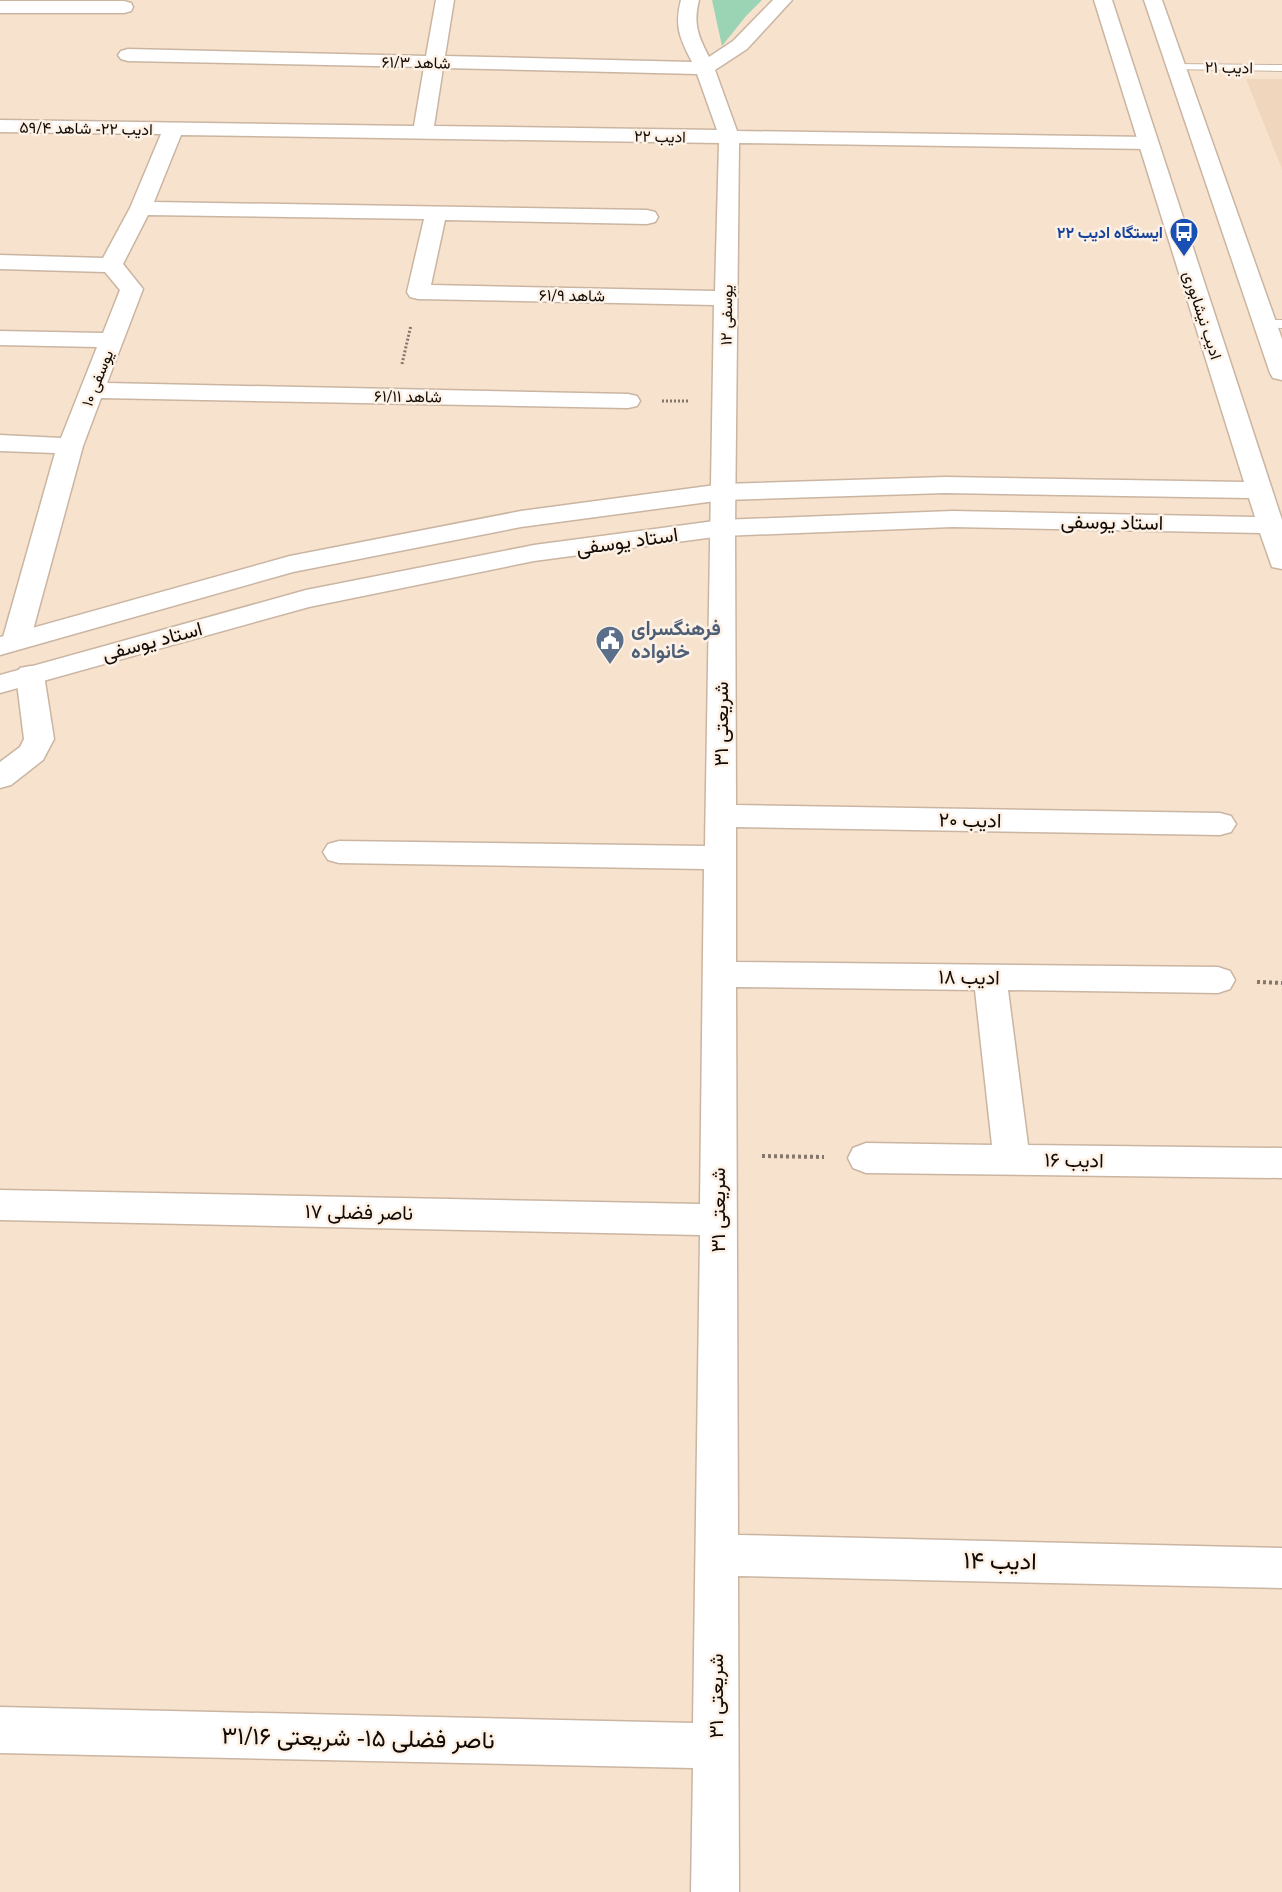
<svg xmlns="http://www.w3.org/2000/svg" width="1282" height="1892" font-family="'Public Sans',Vazirmatn,sans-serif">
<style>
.built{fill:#efd6bc}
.green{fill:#9bd4b4}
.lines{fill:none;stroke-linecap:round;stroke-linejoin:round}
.lane-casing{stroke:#cab5a2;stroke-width:2}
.street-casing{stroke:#cab5a2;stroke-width:3}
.secondary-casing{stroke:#cab5a2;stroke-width:3}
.path-far1{stroke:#84766a;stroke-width:3;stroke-dasharray:2 2;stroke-linecap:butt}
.path{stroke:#84766a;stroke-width:4;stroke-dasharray:3 3;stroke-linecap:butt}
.lane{fill:#fff;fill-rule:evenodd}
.street{fill:#fff;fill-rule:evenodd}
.secondary{fill:#fff;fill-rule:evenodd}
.labels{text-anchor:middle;stroke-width:5;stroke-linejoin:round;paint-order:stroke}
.far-street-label{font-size:16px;fill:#110a05;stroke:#fdf1e5}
.far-transit-label{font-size:16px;font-weight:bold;fill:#164399;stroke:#fdf1e5;text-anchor:end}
.street-label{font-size:20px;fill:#110a05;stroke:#fdf1e5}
.service-label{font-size:20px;font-weight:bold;fill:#4e5e75;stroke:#fdf1e5;text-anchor:start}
.near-street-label{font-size:24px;fill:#110a05;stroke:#fdf1e5}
</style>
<rect width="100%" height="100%" fill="#f7e2ce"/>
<path class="built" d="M1246 79H1282V169Z"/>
<path class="green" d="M712 0H762L746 16 722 46Z"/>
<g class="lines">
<g class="lane-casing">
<g id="lane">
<path d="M1176 64 1282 65V71L1172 69V65Z"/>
<path d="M1265 320H1282V328L1260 327 1258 324 1260 321Z"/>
</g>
</g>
<g class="street-casing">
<g id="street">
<path d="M436 0H454L445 56 692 62C680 39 674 26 681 0H699C693 24 698 36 709 57L733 41 773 0H792L747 49 715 70 737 131 1148 137 1155 139 1158 143 1155 147 1148 149 739 143 735 528 736 805 1220 813 1231 816 1236 824 1231 832 1220 835 736 827V962L1218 967 1230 971 1235 980 1230 989 1218 993 1008 990 1028 1145 1282 1148V1178L866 1173 853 1168 848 1158 853 1148 866 1143 992 1145 975 990 736 987 738 1535 1282 1548V1588L738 1576 739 1892H691L693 1768 0 1753V1707L693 1723 700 1235 0 1220V1190L700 1204 704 869 339 863 328 860 323 852 328 844 339 841 705 846 714 305 418 299 410 297 407 292 424 219 148 215 123 264 143 289 107 383 628 394 637 396 640 401 637 406 628 408 101 398 83 446 30 641 26 647 16 650 6 647 2 641 55 453 0 451V435L61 438 97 347 0 345V331L103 333 120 290 105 272 0 269V255L103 258 130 208 161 134 0 132V120L414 126 424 67 128 61 121 59 118 55 121 51 128 49 426 56ZM443 68 697 74 717 130 434 126ZM181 135 719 143 715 291 431 285 445 220 647 224 655 222 658 217 655 212 647 210 154 202Z"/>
<path d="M0 1H124L131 3 133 7 131 11 124 13H0Z"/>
<path d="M30 666 40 668 44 675 54 739 43 760 11 785 0 788V762L20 747 24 739 16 675 20 668Z"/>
</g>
</g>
<g class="secondary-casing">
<g id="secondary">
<path d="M1094 0H1112L1282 520V569L1272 567 1260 533 952 527 722 536 534 561 309 607 0 693V675L306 590 534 545 722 520 952 511 1255 517 1249 498 945 493 723 500 521 527 293 572 0 655V637L290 556 521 511 723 484 945 477 1244 482Z"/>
<path d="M1144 0H1162L1282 339V380L1273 378 1270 373Z"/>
</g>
</g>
<g class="path-far1">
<path d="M402 364 411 325"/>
<path d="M662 401H688"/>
</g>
<g class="path">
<path d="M1257 982 1282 983"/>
<path d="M762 1156 824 1157"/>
</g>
<use href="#lane" class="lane"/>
<use href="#street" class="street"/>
<use href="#secondary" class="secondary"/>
</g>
<defs>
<g id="bus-pin" transform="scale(1.5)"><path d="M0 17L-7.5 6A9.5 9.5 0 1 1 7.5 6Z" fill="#1a4fb4" stroke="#fdf1e5"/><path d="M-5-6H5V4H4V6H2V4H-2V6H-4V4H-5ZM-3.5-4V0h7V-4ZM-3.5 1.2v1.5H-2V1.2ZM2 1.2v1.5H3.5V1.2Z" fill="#fff"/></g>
<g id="civic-pin" transform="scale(1.5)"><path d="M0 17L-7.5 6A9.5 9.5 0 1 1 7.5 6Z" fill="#5c6f8a" stroke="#fdf1e5"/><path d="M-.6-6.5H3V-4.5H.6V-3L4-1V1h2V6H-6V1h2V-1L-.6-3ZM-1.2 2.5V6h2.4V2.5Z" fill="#fff"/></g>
</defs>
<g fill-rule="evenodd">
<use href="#bus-pin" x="1184" y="232"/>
<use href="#civic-pin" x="610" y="640"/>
</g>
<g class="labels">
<g class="far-street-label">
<text transform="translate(416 62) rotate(1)" y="6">شاهد ۶۱/۳</text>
<text transform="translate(1229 67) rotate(1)" y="6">ادیب ۲۱</text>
<text transform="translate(86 128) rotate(1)" y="6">ادیب ۲۲ - شاهد ۵۹/۴</text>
<text transform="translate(660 136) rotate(1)" y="6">ادیب ۲۲</text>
<text transform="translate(572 295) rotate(1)" y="6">شاهد ۶۱/۹</text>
<text transform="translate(726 315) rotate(-89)" y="6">یوسفی ۱۲</text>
<text transform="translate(1203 315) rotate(72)" y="6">ادیب نیشابوری</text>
<text transform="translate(97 378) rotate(-68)" y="6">یوسفی ۱۰</text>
<text transform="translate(408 396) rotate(1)" y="6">شاهد ۶۱/۱۱</text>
</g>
<g class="far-transit-label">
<text x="1163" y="238">ایستگاه ادیب ۲۲</text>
</g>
<g class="street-label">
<text transform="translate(1112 522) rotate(1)" y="7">استاد یوسفی</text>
<text transform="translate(627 541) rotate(-8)" y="7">استاد یوسفی</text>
<text transform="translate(152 641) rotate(-15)" y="7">استاد یوسفی</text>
<text transform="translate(721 724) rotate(-90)" y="7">شریعتی ۳۱</text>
<text transform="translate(970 820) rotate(1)" y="7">ادیب ۲۰</text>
<text transform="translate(969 977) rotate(1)" y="7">ادیب ۱۸</text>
<text transform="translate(1074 1160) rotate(1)" y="7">ادیب ۱۶</text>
<text transform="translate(718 1210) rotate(-90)" y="7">شریعتی ۳۱</text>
<text transform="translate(359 1212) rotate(1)" y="7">ناصر فضلی ۱۷</text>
<text transform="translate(716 1696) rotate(-90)" y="7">شریعتی ۳۱</text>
</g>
<g class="service-label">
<text x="631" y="635">فرهنگسرای<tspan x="631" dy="23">خانواده</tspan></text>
</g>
<g class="near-street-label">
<text transform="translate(1000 1561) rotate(1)" y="8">ادیب ۱۴</text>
<text transform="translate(358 1738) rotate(1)" y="8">ناصر فضلی ۱۵ - شریعتی ۳۱/۱۶</text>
</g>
</g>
</svg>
